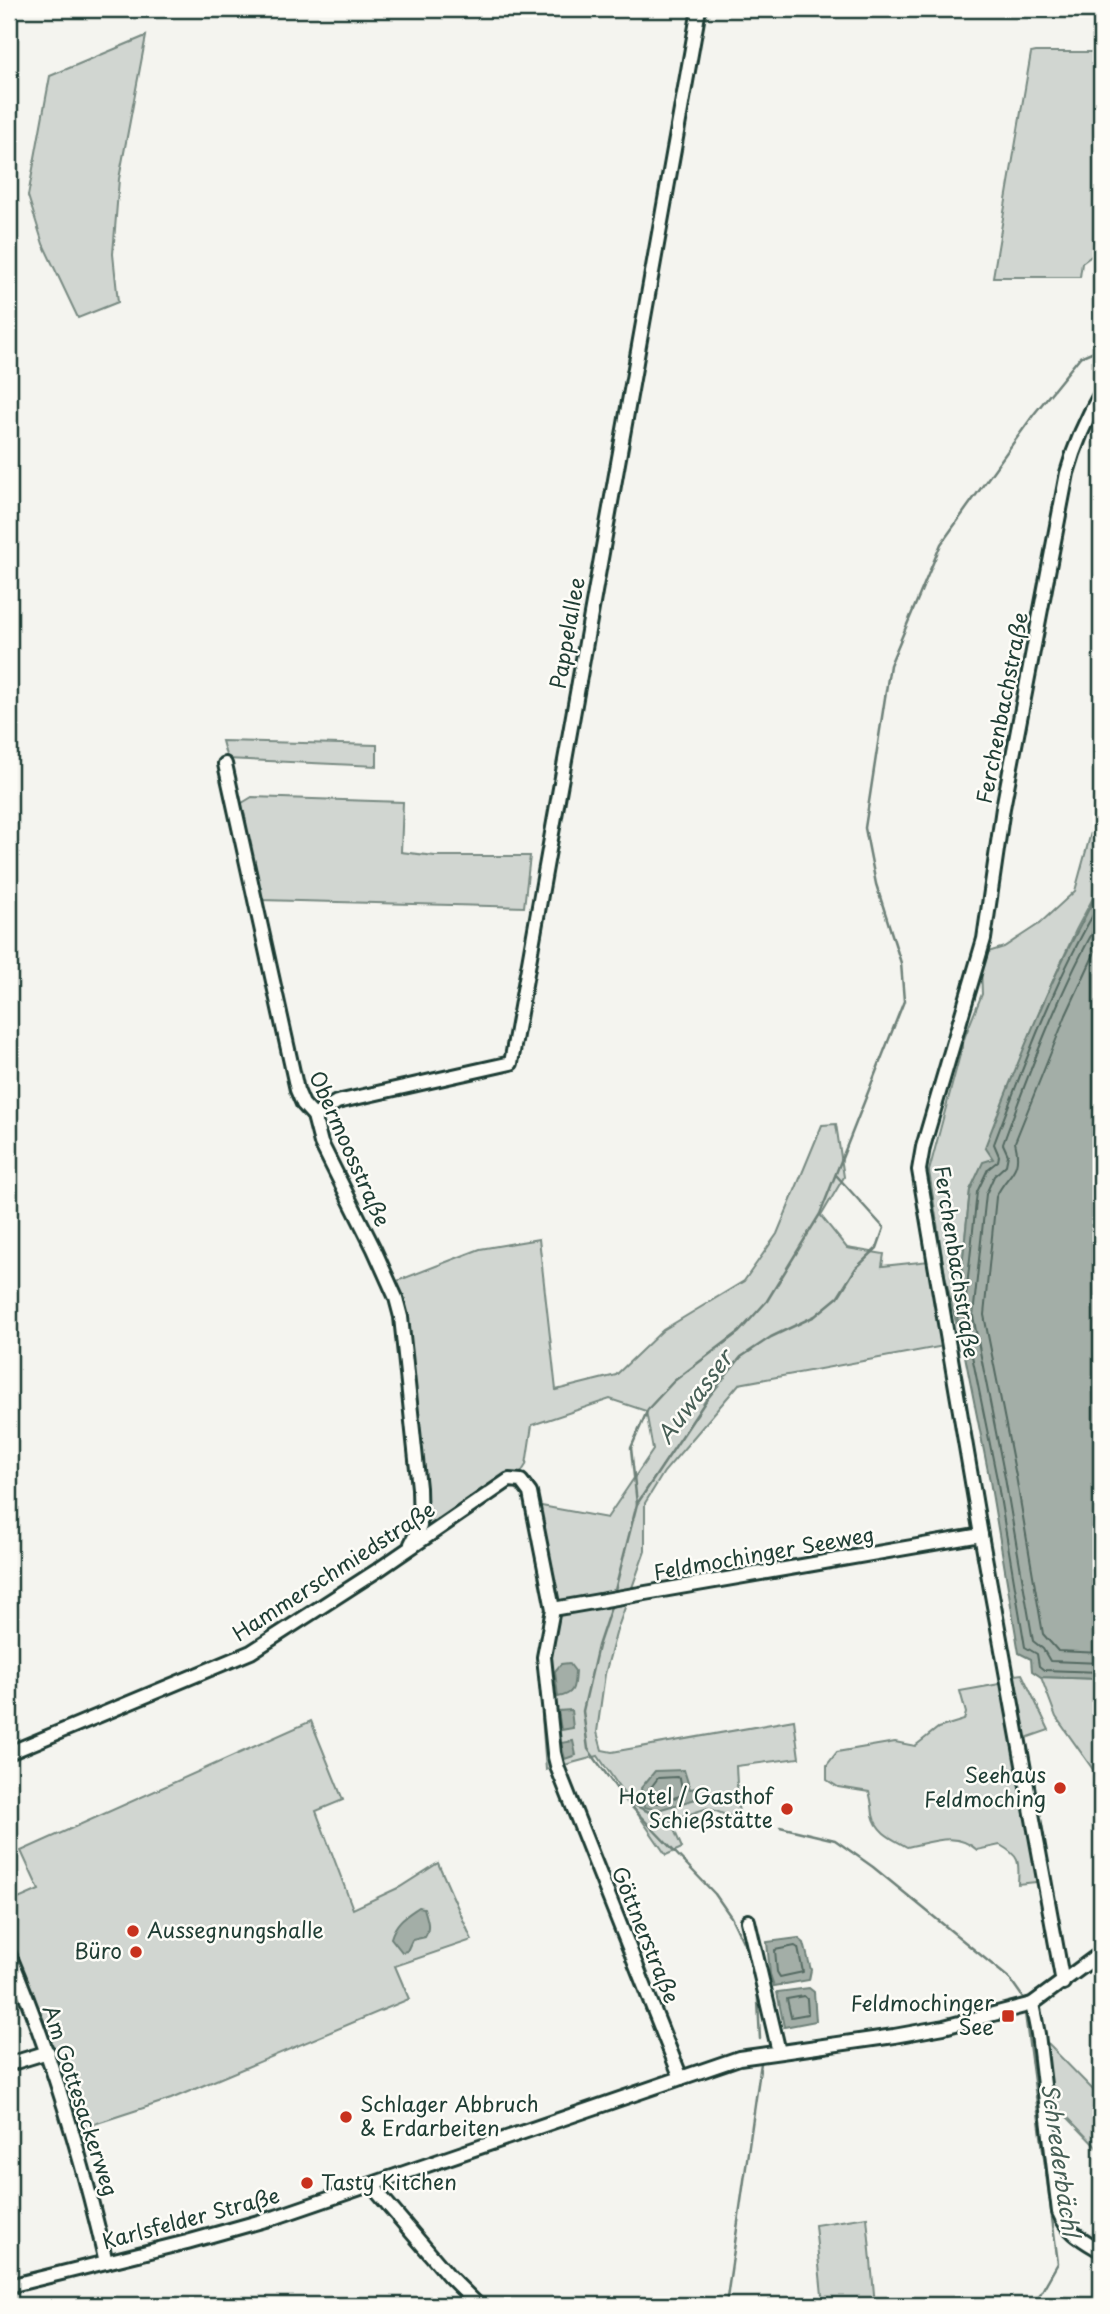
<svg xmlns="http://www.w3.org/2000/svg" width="1110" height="2314" font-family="'Playpen Sans',sans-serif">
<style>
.green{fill:#d1d6d1;stroke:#788a82;stroke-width:2}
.water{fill:#a3aea7;stroke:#6e8179;stroke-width:2}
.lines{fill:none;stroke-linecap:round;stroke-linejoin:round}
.shore{stroke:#546a62;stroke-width:2}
.stream{stroke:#6e8179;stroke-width:2.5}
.minor-casing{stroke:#1f3d34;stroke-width:18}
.minor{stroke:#fdfcf7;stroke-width:12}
.poi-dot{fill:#c8321e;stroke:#fdfcf7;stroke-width:2.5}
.labels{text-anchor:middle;stroke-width:5;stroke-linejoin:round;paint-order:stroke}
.street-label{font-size:21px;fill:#1f3d34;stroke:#fdfcf7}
.poi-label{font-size:21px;fill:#1f3d34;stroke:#fdfcf7;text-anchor:end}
.water-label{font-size:23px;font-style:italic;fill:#475f56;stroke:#fdfcf7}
</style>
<rect width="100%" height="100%" fill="#f4f4ef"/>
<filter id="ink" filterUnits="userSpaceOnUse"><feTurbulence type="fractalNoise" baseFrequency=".0143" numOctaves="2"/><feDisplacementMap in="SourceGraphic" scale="14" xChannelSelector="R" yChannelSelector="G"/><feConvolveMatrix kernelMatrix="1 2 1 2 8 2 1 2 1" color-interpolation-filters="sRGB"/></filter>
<g filter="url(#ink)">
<g class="green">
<path d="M146 36 119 179 113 254 118 302 78 318 43 244 28 196 50 76Z"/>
<path d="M1036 52H1101V249L1082 263 1080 277H993L1031 53Z"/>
<path d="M1101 719V883L1076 930 1042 1005 993 1159 970 1190 957 1316 959 1335 945 1276 929 1171 965 1036 982 994 981 963 988 952 1004 947 1039 924 1075 891 1101 796 1094 795V764Z"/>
<path d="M222 741 377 745V766L227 759Z"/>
<path d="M252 797 403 802 401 852 435 856H530L524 907 261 900 241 813 242 803Z"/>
<path d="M836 1124 844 1177 821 1216 847 1248 884 1254 882 1266 929 1261 944 1346 739 1384 664 1472 645 1503V1551L617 1630 605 1674 597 1732 602 1750 612 1752 794 1720 799 1758 736 1766 739 1820 708 1808 670 1820 682 1848 666 1855 598 1756 546 1770 542 1716 544 1659 554 1610 536 1505 607 1518 653 1450 646 1411 610 1399 532 1425 526 1465 517 1479 430 1529 424 1524 406 1310 397 1281 480 1249 539 1239 556 1390 616 1375 663 1330 744 1281 777 1234 822 1125Z"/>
<path d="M1022 1674 1049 1730 1020 1740 1045 1881 1018 1884C1019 1862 1021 1857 1000 1845L977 1850C956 1831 932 1842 907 1847 893 1839 877 1833 873 1815 872 1807 872 1801 869 1792L838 1787 827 1780V1765L837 1752 895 1742 915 1746 938 1728 964 1720 966 1713 960 1691 1005 1683 1015 1675Z"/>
<path d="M1041 1677 1101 1679V1774L1097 1775 1056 1717Z"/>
<path d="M311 1721 343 1800 316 1811 353 1909 400 1887 438 1863 472 1940 395 1966 409 1999 171 2099 79 2129 73 2118 51 2049 9 1946V1903L39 1890 21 1851Z"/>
<path d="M1040 2041 1049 2045 1101 2098V2152L1046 2095Z"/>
<path d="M867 2217 875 2305H823L815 2225Z"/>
</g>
<g class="water">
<path d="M1101 883V1679L1041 1677 1032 1671 1031 1659 1019 1653 990 1481 957 1316 970 1190 983 1162 993 1159 985 1147C1008 1087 1031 1028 1058 970 1071 941 1089 912 1101 883Z"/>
<path d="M569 1663 575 1671C574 1687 575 1694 558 1697L555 1671 561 1664Z"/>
<path d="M571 1710 573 1728 561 1730 558 1711Z"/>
<path d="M573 1741 576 1755 565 1759 561 1743Z"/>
<path d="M684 1770 690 1789 696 1788V1799L658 1810 644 1807 641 1788 655 1771Z"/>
<path d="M419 1907 424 1908C427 1919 431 1927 425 1937L412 1940 407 1951 402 1952 391 1938C396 1921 406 1916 419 1907Z"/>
<path d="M798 1938 804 1943 811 1970 809 1980 774 1986 770 1974 767 1942Z"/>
<path d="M809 1988 814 1992 816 2021 784 2027 777 1992Z"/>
</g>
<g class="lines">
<g class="shore">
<path d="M1101 901C1056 977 1025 1062 994 1144L999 1156 998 1161 988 1169 977 1192 964 1316 997 1479 1025 1647 1037 1654 1039 1666 1044 1670 1101 1672"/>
<path d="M1101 918C1062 984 1029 1072 1003 1144L1008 1155 1006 1165 994 1176 986 1194 973 1316 1005 1478 1033 1641 1043 1649 1050 1661 1101 1663"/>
<path d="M1101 939 1066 1015 1015 1142C1023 1174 1007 1172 996 1197L984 1315 1016 1476 1043 1634 1058 1651 1101 1653"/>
<path d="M677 1777 680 1779 683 1795 658 1803 650 1801 649 1790 658 1778Z"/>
<path d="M795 1946 798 1948 803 1972 780 1977 777 1972 775 1950Z"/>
<path d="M804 1996 807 1999 808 2014 791 2017 787 1999Z"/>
</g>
<g class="stream">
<path d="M637 1504 707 1399 741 1357 771 1337 815 1316 838 1297 856 1268 877 1248 884 1228 836 1175"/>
<path d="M614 1594 637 1504 631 1448 648 1409 674 1381 739 1332 767 1301 820 1214 904 1001 901 963 876 884 865 828 890 665 941 544 1034 414 1080 357 1101 348"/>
<path d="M612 1604 598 1646 583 1711 588 1749 625 1800 715 1894 731 1917 745 1946 755 1976"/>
<path d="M628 1802 662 1818"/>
<path d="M780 1827 835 1840 873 1867 1010 1979 1022 1996"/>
<path d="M757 1982 760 2039"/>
<path d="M1025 2013 1058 2263 1034 2305"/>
<path d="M726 2305 761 2063"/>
</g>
<g class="minor-casing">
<g id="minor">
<path d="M225 764 297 1090 303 1104 314 1116 321 1143 374 1249 396 1298 401 1317 419 1488 420 1526 411 1544"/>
<path d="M314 1116 337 1102 511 1063 699 9"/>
<path d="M553 1609 981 1535"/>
<path d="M9 1753 251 1652 378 1570 509 1480 521 1481 530 1493 553 1609 544 1657 554 1753 558 1769 681 2078"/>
<path d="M748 1921 779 2052"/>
<path d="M9 1954C51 2054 82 2157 106 2262"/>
<path d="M1063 1983 981 1535 919 1170 923 1147 984 939 1003 808 1067 473C1075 444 1086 419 1101 393"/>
<path d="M1032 2004 1038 2034 1059 2212C1067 2232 1083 2240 1101 2251"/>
<path d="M9 2064 48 2052"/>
<path d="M374 2184 379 2194 449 2276 478 2305"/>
<path d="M9 2286 187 2242 276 2217 739 2058 894 2036 944 2027 1032 2004 1101 1953"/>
</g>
</g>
<use href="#minor" class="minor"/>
</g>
</g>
<g class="poi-dot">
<circle cx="1060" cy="1788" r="7"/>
<circle cx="787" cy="1809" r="7"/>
<circle cx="133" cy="1931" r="7"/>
<circle cx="136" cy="1952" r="7"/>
<rect x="1001" y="2009" width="14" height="14" rx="3.5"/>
<circle cx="346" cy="2117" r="7"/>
<circle cx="307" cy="2183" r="7"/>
</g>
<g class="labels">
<g class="street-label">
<text transform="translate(568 633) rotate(-80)" y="7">Pappelallee</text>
<text transform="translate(1003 708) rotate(-79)" y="7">Ferchenbachstraße</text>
<text transform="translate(349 1149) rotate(66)" y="7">Obermoosstraße</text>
<text transform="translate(956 1262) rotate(81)" y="7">Ferchenbachstraße</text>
<text transform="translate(764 1554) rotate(-10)" y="7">Feldmochinger Seeweg</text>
<text transform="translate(334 1572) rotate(-33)" y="7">Hammerschmiedstraße</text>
<text transform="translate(645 1935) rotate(68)" y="7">Göttnerstraße</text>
<text transform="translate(80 2101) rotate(72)" y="7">Am Gottesackerweg</text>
<text transform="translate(191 2219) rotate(-15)" y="7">Karlsfelder Straße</text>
</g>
<g class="poi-label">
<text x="1046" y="1783">Seehaus<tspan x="1046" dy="24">Feldmoching</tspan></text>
<text x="773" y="1804">Hotel / Gasthof<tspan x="773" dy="24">Schießstätte</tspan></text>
<text x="147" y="1938" text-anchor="start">Aussegnungshalle</text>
<text x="122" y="1959">Büro</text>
<text x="994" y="2011">Feldmochinger<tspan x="994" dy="24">See</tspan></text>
<text x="360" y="2112" text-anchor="start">Schlager Abbruch<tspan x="360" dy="24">&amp; Erdarbeiten</tspan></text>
<text x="321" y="2190" text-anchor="start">Tasty Kitchen</text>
</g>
<g class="water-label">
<text transform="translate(695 1397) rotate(-53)" y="8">Auwasser</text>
<text transform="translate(1060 2160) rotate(82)" y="8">Schrederbächl</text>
</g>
</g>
<rect width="1110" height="2314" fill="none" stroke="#fdfcf7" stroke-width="35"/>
<rect x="18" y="18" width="1075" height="2279" fill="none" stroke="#1f3d34" stroke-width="2.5" filter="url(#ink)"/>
</svg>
